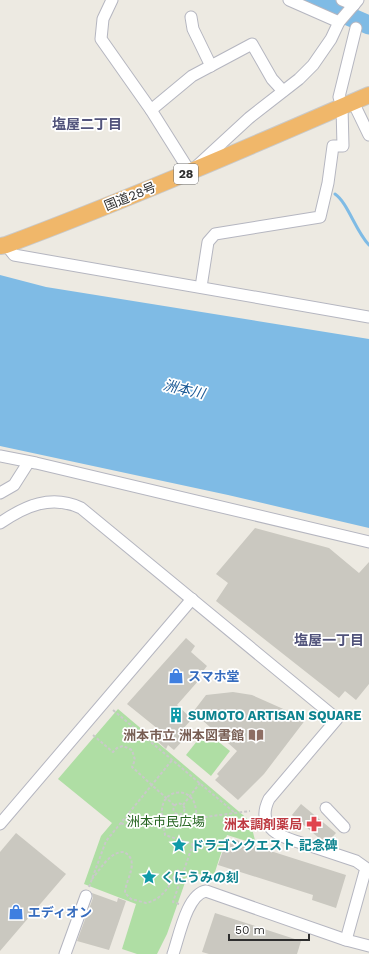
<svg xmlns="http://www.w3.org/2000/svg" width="369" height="954" font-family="'Work Sans','Noto Sans JP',sans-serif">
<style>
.green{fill:#afdea4}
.water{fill:#7fbbe5}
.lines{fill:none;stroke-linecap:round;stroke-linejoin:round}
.stream{stroke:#7fbbe5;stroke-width:3}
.river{stroke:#7fbbe5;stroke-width:19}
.building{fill:#cac8c0}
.minor-casing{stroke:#b5b6c0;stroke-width:13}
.highway-casing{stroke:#c9c9c9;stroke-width:18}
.path{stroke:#c9c9c9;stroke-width:2;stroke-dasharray:3 2;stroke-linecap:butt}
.minor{stroke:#fff;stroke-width:11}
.highway{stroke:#f0b76a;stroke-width:16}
.labels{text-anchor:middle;stroke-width:3.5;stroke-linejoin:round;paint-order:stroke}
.shield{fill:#fff;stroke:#6d6d6d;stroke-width:1}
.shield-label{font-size:12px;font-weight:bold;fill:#2e2e2e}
.street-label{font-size:13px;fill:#2e2e2e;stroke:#fff}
.shop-label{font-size:13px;font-weight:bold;fill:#366cbe;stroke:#fff;text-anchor:start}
.culture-label{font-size:13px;font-weight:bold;fill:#0d838f;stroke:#fff;text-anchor:start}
.education-label{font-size:13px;font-weight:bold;fill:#785e54;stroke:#fff;text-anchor:end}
.park-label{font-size:13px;fill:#276622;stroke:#fff}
.health-label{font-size:13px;font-weight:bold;fill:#be3a42;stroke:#fff;text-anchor:end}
.neighbourhood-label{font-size:14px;font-weight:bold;fill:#51537b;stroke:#fff}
.water-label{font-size:14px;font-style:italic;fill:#1a5995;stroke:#fff}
</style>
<rect width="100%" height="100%" fill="#edeae2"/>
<g class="green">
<path d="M118 709 250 821 256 844 227 835 213 878 189 871 167 934 157 954H137L122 949 136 904 84 884 101 836 112 823 58 779Z"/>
<path d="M205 731 230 751 211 776 186 755Z"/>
</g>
<path class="water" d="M0 275 46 287 369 339V528L228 495 0 446Z"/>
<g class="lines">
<path class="stream" d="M335 194C348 203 355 230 369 245"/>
<path class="river" d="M311 0 369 25"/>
</g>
<g class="building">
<path d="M255 528 329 548 359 573 369 562V684L356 700 345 691 339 698 216 601 228 583 216 574Z"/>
<path d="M186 638 195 646 191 652 207 666 197 679 199 680 177 705 192 719 180 732 186 737 174 750 168 745 166 749 152 736 158 729 127 704Z"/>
<path d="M233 692 252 695 306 719 264 774 238 800 215 780 219 776 217 774 237 751 193 712 206 695Z"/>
<path d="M301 804 336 833 326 844 292 815Z"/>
<path d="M16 833 66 874 0 951V852Z"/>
<path d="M233 839 346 875 336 908 312 900 313 895 218 865 226 842 232 844Z"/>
<path d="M92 893 117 902 118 898 126 901 109 950 77 941 93 898Z"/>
<path d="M215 913 301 941 297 954H209L202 952Z"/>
</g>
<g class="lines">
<g class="minor-casing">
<g id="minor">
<path d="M112 0 103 19 101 39 151 110 190 172"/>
<path d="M289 0 339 22"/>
<path d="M342 0 354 5"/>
<path d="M191 17 193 29 211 66"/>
<path d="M353 102 369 135"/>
<path d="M151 110 192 76 252 44 272 79 283 91"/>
<path d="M198 165 249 118 299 79 313 65 331 39 339 22 358 0"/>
<path d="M6 245 14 255 369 317"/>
<path d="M201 287 208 242 215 234 320 217 328 183 333 146H343L342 107 339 97 356 28"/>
<path d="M0 456 36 463 369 542"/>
<path d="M0 493 14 485 28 463"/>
<path d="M0 523C25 506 51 494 81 508L337 719 269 799C253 832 288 839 311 846 326 851 341 856 356 861L366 868 346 940"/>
<path d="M326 808 344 827"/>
<path d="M0 824 192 599"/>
<path d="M65 954 86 896"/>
<path d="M173 954C179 937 187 894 206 891L346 940 369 946"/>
</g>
</g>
<g class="highway-casing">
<path id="highway" d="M0 246 6 245C129 199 249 147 369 95"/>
</g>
<g class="path">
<path d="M113 710 235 813"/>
<path d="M93 735 113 752 117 748 123 746 132 750 135 760 132 767 175 806"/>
<circle cx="179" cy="809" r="5.5"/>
<path d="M183 805 200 783"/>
<path d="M197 818C196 812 196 805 193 800 185 788 167 791 163 804 160 813 164 826 165 835L210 850"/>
<path d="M121 823 130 827 250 811"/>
<path d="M92 879C100 870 110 851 124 852 141 861 125 880 125 893L131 899 146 903C162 900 172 884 176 870L183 872"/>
<path d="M89 887 106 841 173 759"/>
<path d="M179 904 173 902 193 844"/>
</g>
<use href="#minor" class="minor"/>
<use href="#highway" class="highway"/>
</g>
<defs>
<g id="shop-bare" transform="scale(1.2)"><path d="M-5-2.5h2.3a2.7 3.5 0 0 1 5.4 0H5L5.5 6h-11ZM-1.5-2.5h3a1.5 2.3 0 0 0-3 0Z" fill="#3f7fe0" stroke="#fff" stroke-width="2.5" paint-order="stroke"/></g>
<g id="building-bare" transform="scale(1.2)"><path d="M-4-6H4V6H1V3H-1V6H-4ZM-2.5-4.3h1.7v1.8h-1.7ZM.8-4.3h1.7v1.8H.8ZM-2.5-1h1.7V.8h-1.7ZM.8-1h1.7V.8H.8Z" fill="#0f9aa8" stroke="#fff" stroke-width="2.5" paint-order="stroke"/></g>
<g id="library-bare" transform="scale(1.2)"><path d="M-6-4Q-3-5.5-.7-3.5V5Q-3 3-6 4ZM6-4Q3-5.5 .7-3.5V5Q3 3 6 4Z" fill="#8d6e63" stroke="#fff" stroke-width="2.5" paint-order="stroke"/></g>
<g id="pharmacy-bare" transform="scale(1.2)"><path d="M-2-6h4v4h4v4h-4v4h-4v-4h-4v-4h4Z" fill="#e0444e" stroke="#fff" stroke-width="2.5" paint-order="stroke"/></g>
<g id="sight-bare" transform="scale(1.2)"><path d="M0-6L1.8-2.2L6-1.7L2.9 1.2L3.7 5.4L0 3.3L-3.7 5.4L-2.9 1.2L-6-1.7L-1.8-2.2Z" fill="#0f9aa8" stroke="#fff" stroke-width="2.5" paint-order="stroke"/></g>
</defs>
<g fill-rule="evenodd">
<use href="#shop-bare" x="176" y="676"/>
<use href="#building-bare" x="176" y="715"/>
<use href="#library-bare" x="256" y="735"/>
<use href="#pharmacy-bare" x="314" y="824"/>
<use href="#sight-bare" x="179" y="845"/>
<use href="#sight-bare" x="149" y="877"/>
<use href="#shop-bare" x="16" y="912"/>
</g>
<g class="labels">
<rect class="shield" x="174" y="164" width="24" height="20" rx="3"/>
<g class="shield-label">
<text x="186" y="178">28</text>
</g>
<g class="street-label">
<text transform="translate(130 196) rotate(-22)" y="5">国道28号</text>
</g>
<g class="shop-label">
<text x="188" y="681">スマホ堂</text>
<text x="28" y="917">エディオン</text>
</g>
<g class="culture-label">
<text x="188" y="720">SUMOTO ARTISAN SQUARE</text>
<text x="191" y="850">ドラゴンクエスト 記念碑</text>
<text x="161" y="882">くにうみの刻</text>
</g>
<g class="education-label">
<text x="244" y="740">洲本市立 洲本図書館</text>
</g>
<g class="park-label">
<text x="166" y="826">洲本市民広場</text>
</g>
<g class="health-label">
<text x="302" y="829">洲本調剤薬局</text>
</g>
<g class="neighbourhood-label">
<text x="87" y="129">塩屋二丁目</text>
<text x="329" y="645">塩屋一丁目</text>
</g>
<g class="water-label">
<text transform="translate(184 389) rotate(13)" y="5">洲本川</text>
</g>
</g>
<path d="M229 934v6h80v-6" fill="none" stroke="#2e2e2e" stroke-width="2"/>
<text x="235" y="934" font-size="12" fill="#2e2e2e" stroke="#ffffff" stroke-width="3" paint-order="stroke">50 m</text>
</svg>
